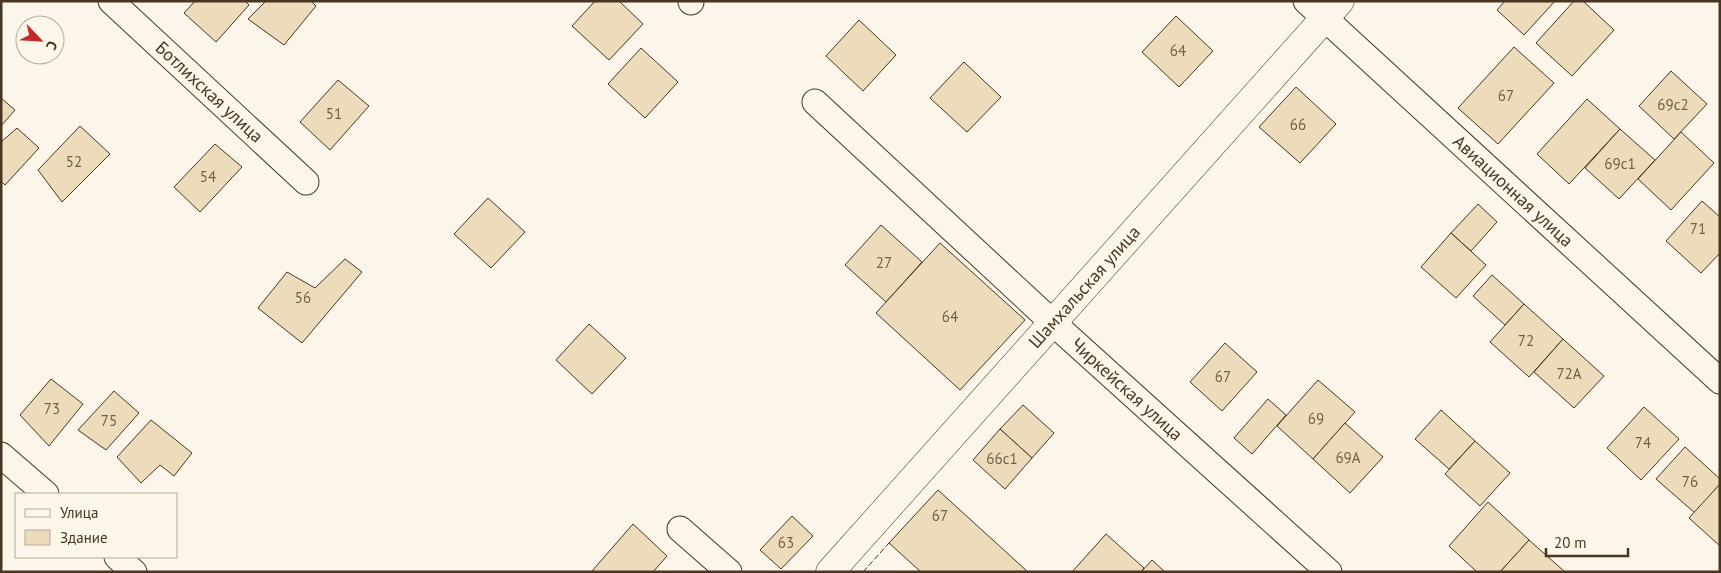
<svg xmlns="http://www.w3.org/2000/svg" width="1721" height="573" font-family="'PT Sans',sans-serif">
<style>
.building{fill:#ecdcbc;stroke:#4a3520}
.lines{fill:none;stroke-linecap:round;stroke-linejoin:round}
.street-casing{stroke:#4a3520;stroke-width:27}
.secondary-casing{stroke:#4a3520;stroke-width:29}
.street{stroke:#fbf6e9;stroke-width:25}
.secondary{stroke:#fbf6e9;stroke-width:28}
.fence{stroke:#4a3520;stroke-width:1;stroke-dasharray:6 2.5;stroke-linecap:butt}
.labels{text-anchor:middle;stroke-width:4;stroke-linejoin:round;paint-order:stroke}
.number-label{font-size:15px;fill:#725f47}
.street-label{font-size:18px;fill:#4a3520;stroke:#fbf6e9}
</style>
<rect width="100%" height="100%" fill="#fbf6e9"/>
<g class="building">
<path d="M195 1H245L249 5 216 42 184 13Z"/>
<path d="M266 1H311L316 6 284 45 248 19Z"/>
<path d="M595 1H619L643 24 609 60 572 26Z"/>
<path d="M1505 1H1555L1524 35 1497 10Z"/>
<path d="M1574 1H1583L1614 30 1572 76 1536 43Z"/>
<path d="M1176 16 1213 51 1179 87 1142 52Z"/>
<path d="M859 20 896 55 863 91 826 56Z"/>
<path d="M1514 47 1554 83 1498 144 1458 108Z"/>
<path d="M641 48 678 82 645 118 608 84Z"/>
<path d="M964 62 1001 97 967 132 930 98Z"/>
<path d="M1671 71 1707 104 1674 139 1639 106Z"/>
<path d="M338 80 369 106 330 150 300 122Z"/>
<path d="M1296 87 1336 124 1300 163 1259 127Z"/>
<path d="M1 98 15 110 1 126Z"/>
<path d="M1587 99 1620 129 1569 184 1537 154Z"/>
<path d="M80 126 110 154 62 202 38 170Z"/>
<path d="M17 128 39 148 5 185 1 181V142Z"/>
<path d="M1620 129 1655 160 1619 199 1585 168Z"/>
<path d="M1681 132 1714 163 1671 210 1638 179Z"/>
<path d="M215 144 242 167 200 212 174 187Z"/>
<path d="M488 198 525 232 491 268 454 234Z"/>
<path d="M1702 201 1720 217V253L1701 273 1666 241Z"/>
<path d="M1478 204 1497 222 1471 251 1451 233Z"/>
<path d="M881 225 922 262 886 302 845 265Z"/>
<path d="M1451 233 1486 265 1456 298 1421 267Z"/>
<path d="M940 243 1025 320 960 390 876 313Z"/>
<path d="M345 259 362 272 302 343 258 308 287 272 315 288Z"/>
<path d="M1492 275 1524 304 1505 325 1473 296Z"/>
<path d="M1524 304 1563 339 1529 377 1490 342Z"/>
<path d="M589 324 626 358 592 394 556 360Z"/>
<path d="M1563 339 1604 376 1574 408 1534 372Z"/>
<path d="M1225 343 1257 372 1222 411 1190 382Z"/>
<path d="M51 379 83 404 49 446 20 415Z"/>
<path d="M1318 380 1355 412 1313 459 1277 426Z"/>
<path d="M114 391 139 413 106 450 78 430Z"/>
<path d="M1268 399 1286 415 1252 454 1234 438Z"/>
<path d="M1023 405 1054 433 1032 458 1000 429Z"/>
<path d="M1644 407 1679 439 1641 480 1607 448Z"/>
<path d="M1441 410 1475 441 1449 469 1415 439Z"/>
<path d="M151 420 192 453 174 476 160 465 141 483 117 457Z"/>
<path d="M1345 423 1383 457 1350 493 1313 459Z"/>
<path d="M1000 429 1032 458 1005 489 973 460Z"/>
<path d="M1475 441 1510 473 1480 506 1445 474Z"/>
<path d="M1685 447 1720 479V484L1695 513 1656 479Z"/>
<path d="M1720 484V546L1689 518Z"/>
<path d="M938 490 1028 572H921L889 543Z"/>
<path d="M1488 502 1529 540 1500 572H1477L1449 546Z"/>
<path d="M792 516 813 536 781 569 760 550Z"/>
<path d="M633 524 667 556 653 572H593L592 571Z"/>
<path d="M1106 534 1144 568 1141 572H1072Z"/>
<path d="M1529 540 1565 572H1500Z"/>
<path d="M1152 560 1165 572H1141Z"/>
</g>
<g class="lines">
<g class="street-casing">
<g id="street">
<path id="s1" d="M111 1 306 182"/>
<path d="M691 1V2"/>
<path id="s2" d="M1306 1 1720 381"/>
<path id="s3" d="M815 102 1052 322 1329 572"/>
<path d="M1 455 46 494"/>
<path d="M680 529 729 572"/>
<path d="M117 557 134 572"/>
</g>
</g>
<g class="secondary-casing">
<g id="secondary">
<path id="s4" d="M830 572 1340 1"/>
</g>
</g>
<use href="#street" class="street"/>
<use href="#secondary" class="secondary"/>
<path class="fence" d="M863 572 889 543"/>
</g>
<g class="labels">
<g class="number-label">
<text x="1178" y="56">64</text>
<text x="1506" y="101">67</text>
<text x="1673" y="110">69с2</text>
<text x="334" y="119">51</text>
<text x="1298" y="130">66</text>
<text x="74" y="167">52</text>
<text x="1620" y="169">69с1</text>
<text x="208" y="182">54</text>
<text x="1698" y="234">71</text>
<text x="884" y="268">27</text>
<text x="303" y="303">56</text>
<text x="950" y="322">64</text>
<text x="1526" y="346">72</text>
<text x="1569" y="379">72А</text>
<text x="1223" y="382">67</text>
<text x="52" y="414">73</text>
<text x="1316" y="424">69</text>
<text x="109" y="426">75</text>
<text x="1643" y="448">74</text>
<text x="1348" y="463">69А</text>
<text x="1002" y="464">66с1</text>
<text x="1690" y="487">76</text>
<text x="940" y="521">67</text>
<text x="786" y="548">63</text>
</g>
<g class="street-label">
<text dy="6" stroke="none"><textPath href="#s1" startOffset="134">Ботлихская улица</textPath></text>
<text dy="6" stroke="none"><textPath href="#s2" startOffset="281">Авиационная улица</textPath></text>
<text dy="6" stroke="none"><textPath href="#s4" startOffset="382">Шамхальская улица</textPath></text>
<text dy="6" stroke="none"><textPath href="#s3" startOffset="424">Чиркейская улица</textPath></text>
</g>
</g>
<rect width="1721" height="573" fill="none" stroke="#4a3520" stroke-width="5"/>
<rect x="15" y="493" width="162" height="65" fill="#fbf6e9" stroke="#b4a999"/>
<rect x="25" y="509" width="25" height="8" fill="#fbf6e9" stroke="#b4a999"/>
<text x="60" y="518" font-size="15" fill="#4a3520">Улица</text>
<rect x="25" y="530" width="25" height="15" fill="#ecdcbc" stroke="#b4a999"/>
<text x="60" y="543" font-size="15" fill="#4a3520">Здание</text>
<g transform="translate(40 40) rotate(115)"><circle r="24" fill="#fbf6e9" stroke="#b4a999"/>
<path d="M0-4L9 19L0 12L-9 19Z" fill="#c62828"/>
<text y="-8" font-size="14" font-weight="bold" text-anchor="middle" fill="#4a3520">С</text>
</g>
<path d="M1546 548v8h82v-8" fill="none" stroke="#4a3520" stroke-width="2.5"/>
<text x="1554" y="548" font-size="15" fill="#4a3520" stroke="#fbf6e9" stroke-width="4" paint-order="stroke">20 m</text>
</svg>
